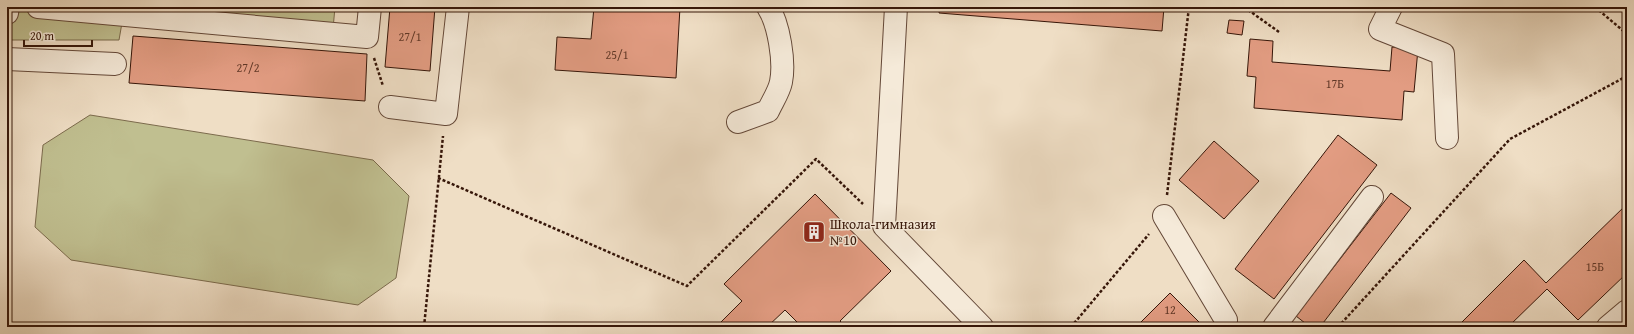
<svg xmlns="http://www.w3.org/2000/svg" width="1634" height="334" font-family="'Gentium Book Plus',serif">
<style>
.green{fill:#c0bf90;stroke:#7b6a4c}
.building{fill:#e29c82;stroke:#361609}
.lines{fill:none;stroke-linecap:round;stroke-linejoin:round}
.minor-casing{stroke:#644838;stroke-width:24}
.path{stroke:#361609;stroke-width:2.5;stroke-dasharray:3 2;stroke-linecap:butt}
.minor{stroke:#f5ead9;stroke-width:22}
.labels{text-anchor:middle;stroke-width:3;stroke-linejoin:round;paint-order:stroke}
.number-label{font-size:12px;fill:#613827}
.poi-label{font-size:14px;fill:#361609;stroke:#f5ead9;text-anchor:start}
</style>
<rect width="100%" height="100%" fill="#efdec5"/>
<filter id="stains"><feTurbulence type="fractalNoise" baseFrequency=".005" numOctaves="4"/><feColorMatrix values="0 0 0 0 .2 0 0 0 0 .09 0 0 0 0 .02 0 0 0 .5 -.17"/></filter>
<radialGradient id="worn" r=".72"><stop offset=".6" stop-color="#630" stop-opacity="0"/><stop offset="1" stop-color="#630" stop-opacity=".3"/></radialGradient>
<g class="green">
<path d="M7 7H136L123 17 119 40H7Z"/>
<path d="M162 7H335L333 29 161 15Z"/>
<path d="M90 115 373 160 409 196 396 278 358 305 71 260 35 227 43 145Z"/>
</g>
<g class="building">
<path d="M390 7H435L430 71 385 67Z"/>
<path d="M594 7H680L676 78 555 70 557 37 591 39Z"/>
<path d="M940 7H1164L1162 31 939 13Z"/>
<path d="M1229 20 1244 21 1242 35 1227 33Z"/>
<path d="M133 36 367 54 365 101 129 83Z"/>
<path d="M1250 39 1273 41 1272 62 1390 71 1392 47 1418 49 1414 92 1404 91 1402 120 1254 108 1256 77 1247 76Z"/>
<path d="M1338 135 1377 165 1274 299 1235 269Z"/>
<path d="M1214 141 1259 181 1224 219 1179 180Z"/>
<path d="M1391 193 1411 208 1320 327H1310L1296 316Z"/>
<path d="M815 194 891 271 840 321 846 327H802L785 310 767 327H716L742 301 724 284Z"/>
<path d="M1627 204V273L1578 320 1547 289 1508 327H1457L1524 260 1546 283Z"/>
<path d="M1170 293 1204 327H1136Z"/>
</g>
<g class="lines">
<g class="minor-casing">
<g id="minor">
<path d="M38 7 367 37 370 7"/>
<path d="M896 7 884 226 982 327"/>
<path d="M1391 7 1380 29 1443 54 1447 138"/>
<path d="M7 13 8 7"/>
<path d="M7 59 115 64"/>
<path d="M390 107 446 114 458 7"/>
<path d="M738 122 768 111C772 102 779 92 781 82 785 62 779 24 768 7"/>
<path d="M1164 216 1226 320"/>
<path d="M1274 327 1372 197"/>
<path d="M1608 327 1627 311"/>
</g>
</g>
<g class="path">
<path d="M1244 7 1279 32"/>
<path d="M1595 7 1627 34"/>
<path d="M374 58 383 86"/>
<path d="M438 178 687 286 816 159 863 204"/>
<path d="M1167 195 1189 7"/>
<path d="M424 327 443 136"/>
<path d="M1071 327 1149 234"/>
<path d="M1338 327 1510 139 1627 76"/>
</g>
<use href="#minor" class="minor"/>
</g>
<defs>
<g id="building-square" transform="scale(1.15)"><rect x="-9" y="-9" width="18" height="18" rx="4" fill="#8f2418" stroke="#f5ead9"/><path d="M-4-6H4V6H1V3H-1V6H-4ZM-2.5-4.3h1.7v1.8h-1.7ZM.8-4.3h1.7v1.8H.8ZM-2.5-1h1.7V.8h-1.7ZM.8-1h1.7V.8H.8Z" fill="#fff"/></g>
</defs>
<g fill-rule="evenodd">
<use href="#building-square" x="814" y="232"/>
</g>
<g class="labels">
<g class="number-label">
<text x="410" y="41">27/1</text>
<text x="617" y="59">25/1</text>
<text x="248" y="72">27/2</text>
<text x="1335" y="88">17Б</text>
<text x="1595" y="271">15Б</text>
<text x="1170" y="314">12</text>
</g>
<g class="poi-label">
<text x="830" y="229">Школа-гимназия<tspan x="830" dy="16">№10</tspan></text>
</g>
</g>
<rect width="1634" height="334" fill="none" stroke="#efdec5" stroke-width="24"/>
<rect x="8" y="8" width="1618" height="318" fill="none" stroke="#361609" stroke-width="2"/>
<rect x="12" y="12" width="1610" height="310" fill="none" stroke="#361609"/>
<path d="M24 40v6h68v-6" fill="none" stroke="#361609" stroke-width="2"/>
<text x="30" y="40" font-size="12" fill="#361609" stroke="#f5ead9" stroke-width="3" paint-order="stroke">20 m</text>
<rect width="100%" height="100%" filter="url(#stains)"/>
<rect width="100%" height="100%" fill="url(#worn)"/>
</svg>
